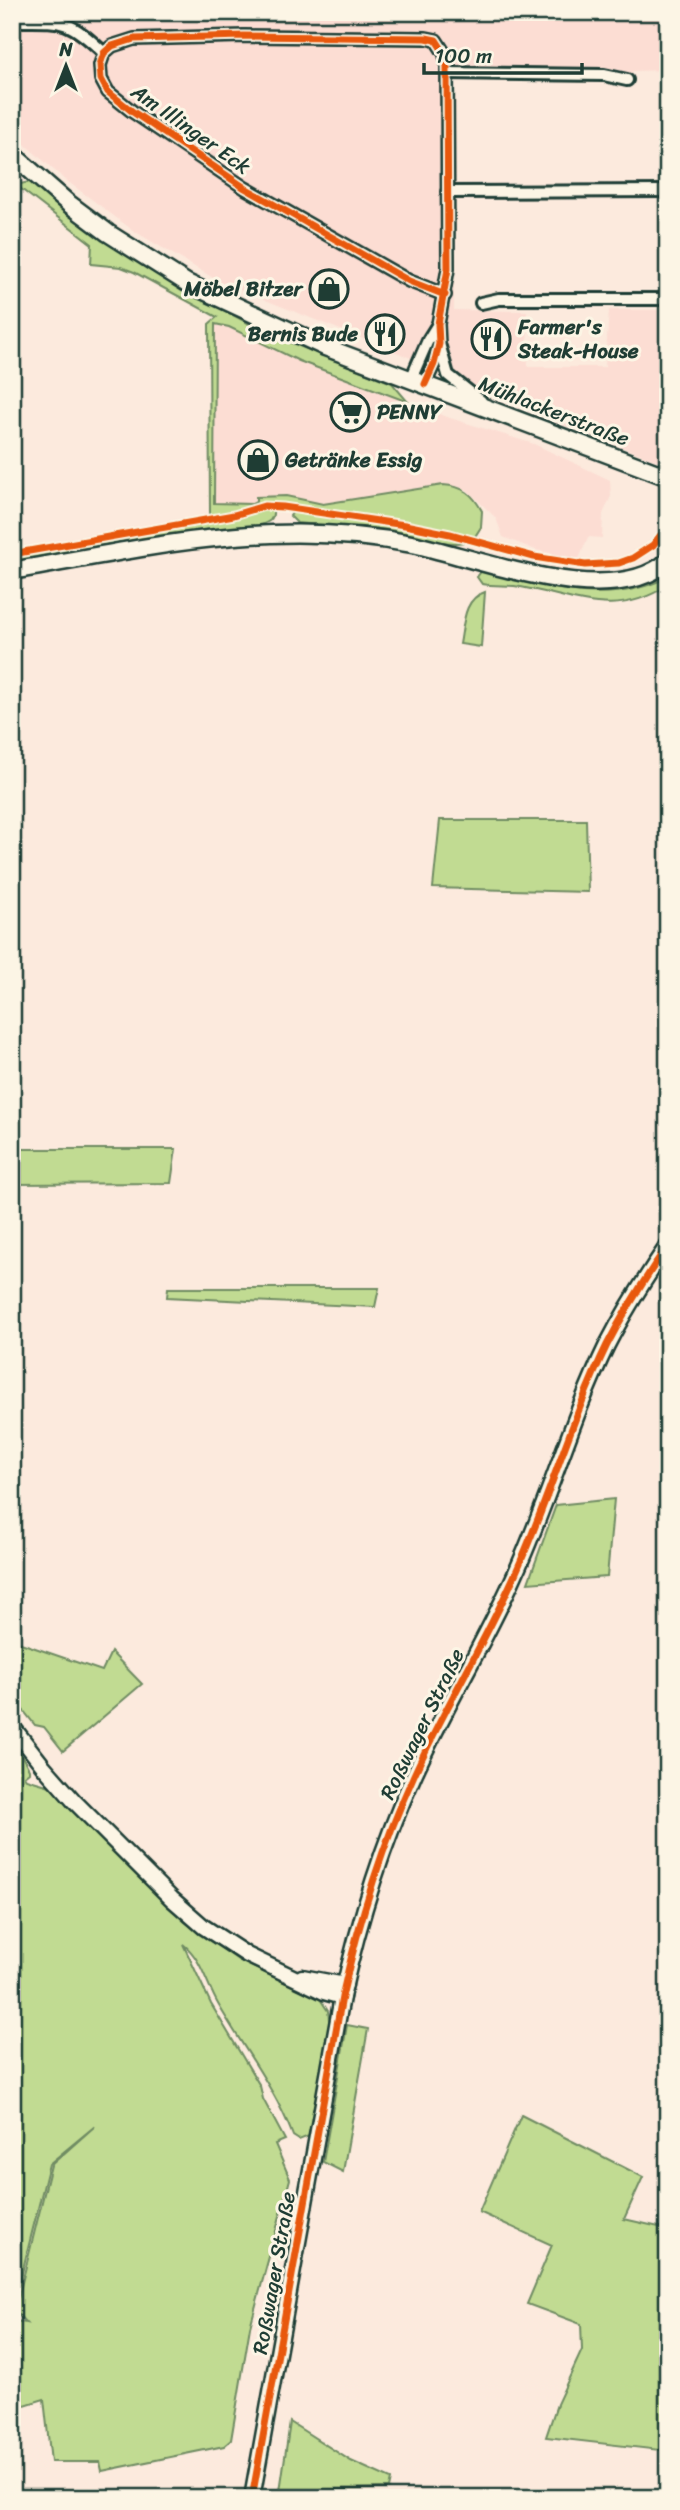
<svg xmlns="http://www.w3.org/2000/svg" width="680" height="2510" font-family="Sriracha,sans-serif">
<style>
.built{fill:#fcddd3}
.green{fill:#c1db92;stroke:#708c63;stroke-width:2}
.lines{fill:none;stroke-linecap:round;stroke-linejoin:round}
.street-casing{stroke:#1f3d34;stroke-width:16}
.secondary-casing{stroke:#1f3d34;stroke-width:19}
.primary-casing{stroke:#1f3d34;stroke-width:21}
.street{stroke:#fcf5e5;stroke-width:10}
.secondary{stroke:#fcf5e5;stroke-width:14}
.primary{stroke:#fcf5e5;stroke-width:16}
.cycleway-casing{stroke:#fcf5e5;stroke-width:11}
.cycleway{stroke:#e8590c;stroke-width:7}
.labels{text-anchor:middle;stroke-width:6;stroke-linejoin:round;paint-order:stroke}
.street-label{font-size:21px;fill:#1f3d34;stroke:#fcf5e5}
.poi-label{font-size:21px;font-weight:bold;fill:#1f3d34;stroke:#fcf5e5;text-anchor:start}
</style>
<rect width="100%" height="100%" fill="#fceadd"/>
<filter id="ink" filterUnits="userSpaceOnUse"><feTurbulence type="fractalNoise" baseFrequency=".0143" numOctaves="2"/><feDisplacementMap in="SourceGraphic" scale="14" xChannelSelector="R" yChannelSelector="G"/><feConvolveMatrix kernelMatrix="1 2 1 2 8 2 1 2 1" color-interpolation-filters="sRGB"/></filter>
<g filter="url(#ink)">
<g class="built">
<path d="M12 12H668V70L633 71 627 80 454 73V310L527 311 528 367H605L609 310H668V465L544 417 436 368 220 282 134 231 63 178 12 133Z"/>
<path d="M214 324 229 327 299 361 450 418 534 444 610 480 611 496 603 514 602 538 588 537 579 559 536 550 503 537 496 518 467 490 455 486 443 485 322 504 286 496 252 504H213Z"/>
</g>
<g class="green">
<path d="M29 182 35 183 184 289 248 323C254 333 268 337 279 338L392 383 408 402 299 361 229 327 215 324 214 503 252 504 256 502V497L286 496 323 504 443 485C463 486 473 494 482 511L481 527 474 538 405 523 283 503C258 502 235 513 210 517L209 324 217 317 134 272 121 267 91 264 92 244 16 185Z"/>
<path d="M265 508 273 510C274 520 269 522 260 525L172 536 12 565V556L234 518Z"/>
<path d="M293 512 404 527 469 541C445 548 414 534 389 530 358 526 328 526 297 523L290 516Z"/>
<path d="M482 570C498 571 515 578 530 582 576 595 623 599 668 577V585C612 622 571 594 514 586 504 585 493 586 482 584L477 577Z"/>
<path d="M485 592 481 647 460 644C464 624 463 599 485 592Z"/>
<path d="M440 820H586L588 892 433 888Z"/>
<path d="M12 1149H176L171 1183 12 1184Z"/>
<path d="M168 1288H379L375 1307 167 1297Z"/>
<path d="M614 1499 607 1577 528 1583 556 1505Z"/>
<path d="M12 1640 102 1671 111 1652 142 1684 63 1751 44 1727 35 1725 12 1696Z"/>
<path d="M12 1738 29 1769V1772L24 1776 26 1779 50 1786 185 1922 238 1960 320 1999 328 2011 330 2028 312 2128 309 2136 299 2140 293 2136C275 2088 243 2048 218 2004 206 1983 202 1959 183 1944L211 2004 260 2086 263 2099 285 2140 275 2144 290 2179 250 2327 231 2440 224 2446 102 2471 100 2462H51L44 2399 12 2409V2320L26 2323 15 2311 51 2165 95 2126 49 2164 12 2313Z"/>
<path d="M347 2025 368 2029 343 2172 323 2162Z"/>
<path d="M521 2115 643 2177 624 2219 668 2229V2451L546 2437 557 2404 582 2350 581 2324 527 2304 552 2245 479 2212Z"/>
<path d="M290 2422 351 2461 391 2479 389 2488 280 2491Z"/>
</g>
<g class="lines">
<g class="street-casing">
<g id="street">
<path d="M12 21C62 21 66 17 104 53"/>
<path d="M447 73 604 75 627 80"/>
<path d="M447 192 668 191"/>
<path d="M481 303 499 299H668"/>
<path d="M440 347 448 375 481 401"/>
<path d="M411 379 428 340 438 324"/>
<path d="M425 384 434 364 439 344 438 324 448 269 447 63 445 54 436 40 426 38 244 36 134 39 112 46 104 53 100 65 101 79 108 92 133 112 245 188 409 281 445 295"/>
</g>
</g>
<g class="secondary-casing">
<g id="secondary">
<path d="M12 1726 44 1767 74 1801 172 1899 204 1927 247 1955 324 1992 342 1997"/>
<path d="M302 1977 345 1985"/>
<path d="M252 2498 342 1997C359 1920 382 1846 414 1775 444 1709 482 1647 512 1581 548 1504 570 1421 607 1345 625 1310 646 1277 668 1245"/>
</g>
</g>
<g class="primary-casing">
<g id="primary">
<path d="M12 154 68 203 108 233 187 283 325 347 668 477"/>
<path d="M12 571C148 547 274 517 412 544 479 558 611 612 668 561"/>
</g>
</g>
<use href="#street" class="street"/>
<use href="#secondary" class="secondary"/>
<use href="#primary" class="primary"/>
<g class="cycleway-casing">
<g id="cycleway">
<path d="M425 384 434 364 439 344 438 324 448 269 447 63 445 54 436 40 426 38 244 36 134 39 112 46 104 53 100 65 101 79 108 92 133 112 245 188 409 281 445 295"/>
<path d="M12 554 234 515 264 506 283 507 405 525 450 534 534 557 585 565 619 563 633 558 653 545 668 526"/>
<path d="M252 2498 342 1997C359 1920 382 1846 414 1775 444 1709 482 1647 512 1581 548 1504 570 1421 607 1345 625 1310 646 1277 668 1245"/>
</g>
</g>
<use href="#cycleway" class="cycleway"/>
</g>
</g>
<defs>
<g id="shop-ring" transform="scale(2.0125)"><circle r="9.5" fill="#fcf5e5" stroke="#1f3d34" stroke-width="1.5"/><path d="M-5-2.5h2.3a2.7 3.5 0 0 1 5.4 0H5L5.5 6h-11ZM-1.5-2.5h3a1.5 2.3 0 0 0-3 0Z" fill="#1f3d34"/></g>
<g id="restaurant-ring" transform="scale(2.0125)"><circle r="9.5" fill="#fcf5e5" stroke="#1f3d34" stroke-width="1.5"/><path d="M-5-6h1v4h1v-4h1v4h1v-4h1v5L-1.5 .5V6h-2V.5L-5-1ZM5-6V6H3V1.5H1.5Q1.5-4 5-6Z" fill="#1f3d34"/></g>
<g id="supermarket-ring" transform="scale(2.0125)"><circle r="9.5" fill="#fcf5e5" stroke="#1f3d34" stroke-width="1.5"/><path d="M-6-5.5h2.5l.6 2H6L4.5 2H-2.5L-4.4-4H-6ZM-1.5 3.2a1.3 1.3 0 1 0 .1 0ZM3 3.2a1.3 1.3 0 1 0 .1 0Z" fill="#1f3d34"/></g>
</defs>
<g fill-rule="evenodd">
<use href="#shop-ring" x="329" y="289"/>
<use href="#restaurant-ring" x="385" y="334"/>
<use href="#restaurant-ring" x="491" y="339"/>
<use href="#supermarket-ring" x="350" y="412"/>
<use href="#shop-ring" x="258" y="460"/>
</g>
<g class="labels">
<g class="street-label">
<text transform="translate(191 129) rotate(35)" y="7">Am Illinger Eck</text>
<text transform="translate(554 411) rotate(21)" y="7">Mühlackerstraße</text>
<text transform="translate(422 1724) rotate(-64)" y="7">Roßwager Straße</text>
<text transform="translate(274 2273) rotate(-80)" y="7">Roßwager Straße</text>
</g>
<g class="poi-label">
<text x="302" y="296" text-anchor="end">Möbel Bitzer</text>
<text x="518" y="334">Farmer's<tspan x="518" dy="24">Steak-House</tspan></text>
<text x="358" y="341" text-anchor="end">Bernis Bude</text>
<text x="377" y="419">PENNY</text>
<text x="285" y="467">Getränke Essig</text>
</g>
</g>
<rect width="680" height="2510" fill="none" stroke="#fcf5e5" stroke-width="42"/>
<rect x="21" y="21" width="638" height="2468" fill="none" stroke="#1f3d34" stroke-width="2.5" filter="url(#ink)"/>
<g transform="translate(66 66)" stroke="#fcf5e5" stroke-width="5" paint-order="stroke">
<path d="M0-5L12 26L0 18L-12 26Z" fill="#1f3d34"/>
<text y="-10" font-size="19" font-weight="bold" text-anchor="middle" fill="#1f3d34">N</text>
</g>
<path d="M424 63v10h158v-10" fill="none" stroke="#1f3d34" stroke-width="3.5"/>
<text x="435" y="63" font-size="21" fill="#1f3d34" stroke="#fcf5e5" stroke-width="5" paint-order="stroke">100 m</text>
</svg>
